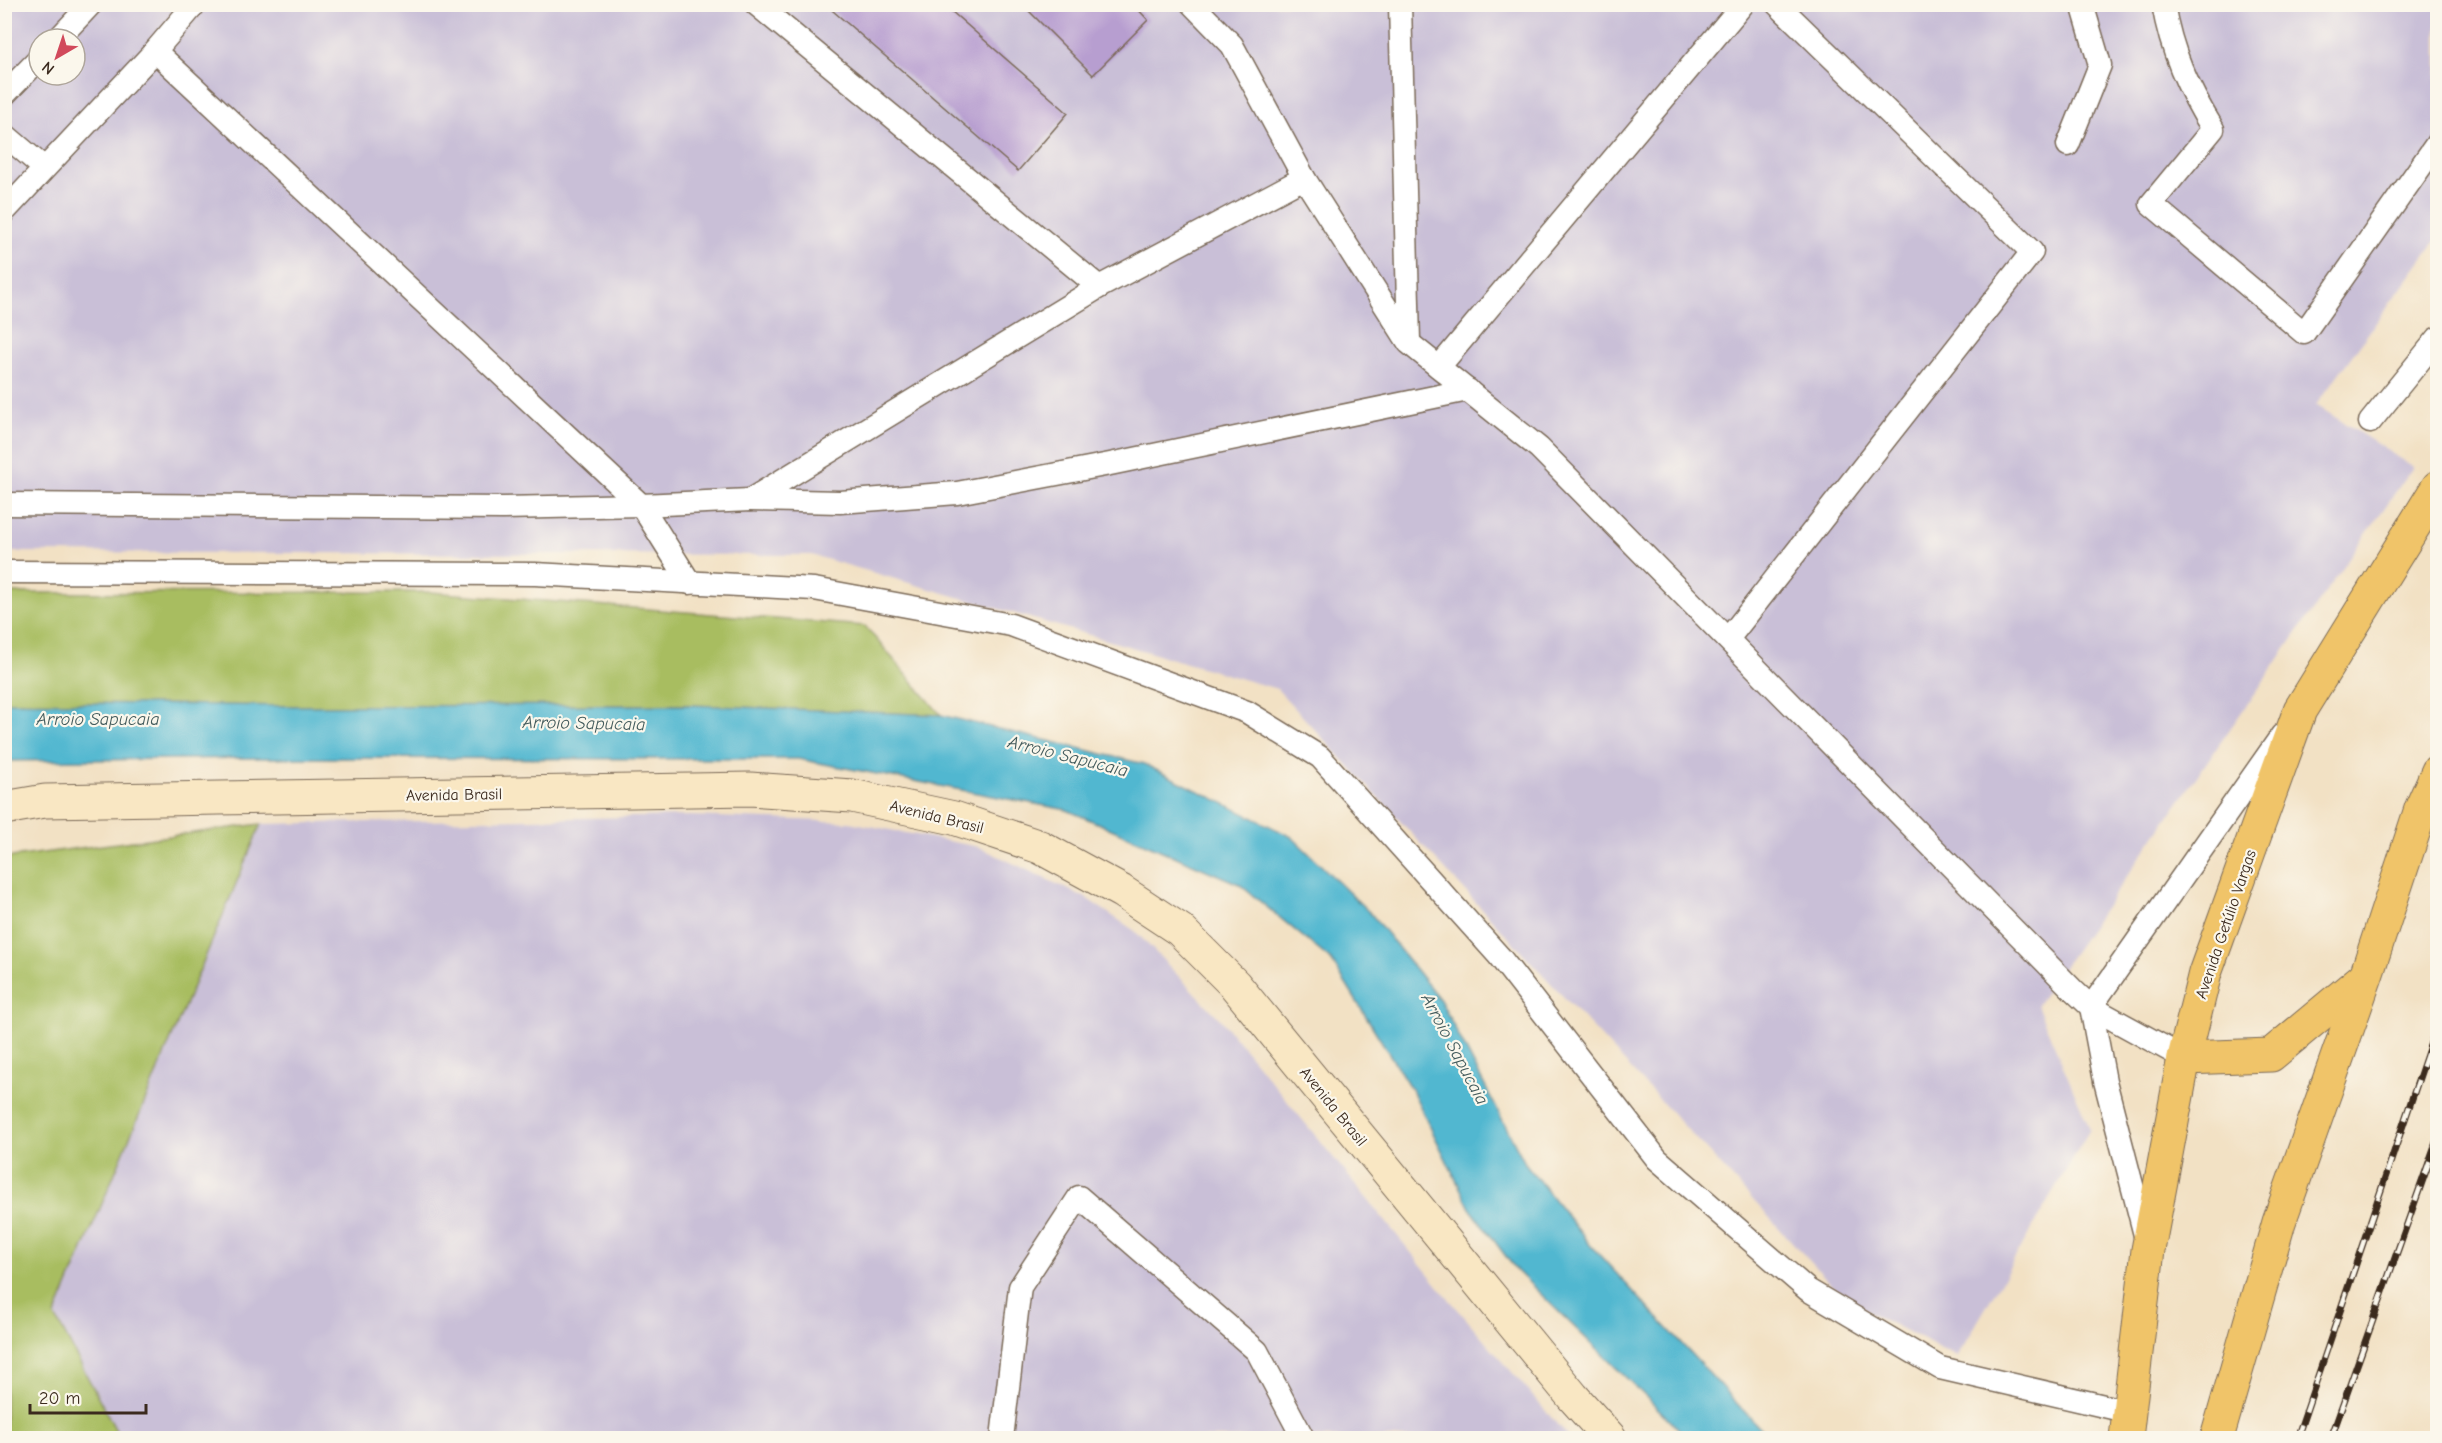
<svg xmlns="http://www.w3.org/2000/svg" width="2442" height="1443" font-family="'Comic Neue',sans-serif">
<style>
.industrial{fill:#c9bfd7;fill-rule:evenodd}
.green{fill:#a8bd61;stroke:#727440;stroke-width:1.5}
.water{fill:#51b7d0;stroke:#467077;stroke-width:1.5}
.building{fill:#b79ed0}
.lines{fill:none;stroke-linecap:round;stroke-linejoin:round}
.lane-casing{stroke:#7b6a58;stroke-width:25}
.secondary-casing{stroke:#7b6a58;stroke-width:35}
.primary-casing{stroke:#7b6a58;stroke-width:35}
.lane{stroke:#fff;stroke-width:22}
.secondary{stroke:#f9e7c3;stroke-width:33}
.primary{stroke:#f0c469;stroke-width:33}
.rail-casing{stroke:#3b2a1e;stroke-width:7}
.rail{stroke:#fbf7ec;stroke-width:4.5;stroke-dasharray:14;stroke-linecap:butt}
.labels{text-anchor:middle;stroke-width:4.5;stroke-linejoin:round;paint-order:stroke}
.street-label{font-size:16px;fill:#3b2a1e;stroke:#fbf7ec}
.water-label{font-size:18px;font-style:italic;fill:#435b5c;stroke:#fbf7ec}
</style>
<rect width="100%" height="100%" fill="#fbf7ec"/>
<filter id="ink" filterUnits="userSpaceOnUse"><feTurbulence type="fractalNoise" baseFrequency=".0167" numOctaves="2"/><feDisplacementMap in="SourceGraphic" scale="12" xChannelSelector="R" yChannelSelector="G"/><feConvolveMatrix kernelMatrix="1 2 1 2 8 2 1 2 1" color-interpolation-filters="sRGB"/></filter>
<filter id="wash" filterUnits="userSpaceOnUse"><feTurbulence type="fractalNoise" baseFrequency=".008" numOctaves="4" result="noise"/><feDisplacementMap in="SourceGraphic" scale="24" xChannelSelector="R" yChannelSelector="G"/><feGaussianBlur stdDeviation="1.35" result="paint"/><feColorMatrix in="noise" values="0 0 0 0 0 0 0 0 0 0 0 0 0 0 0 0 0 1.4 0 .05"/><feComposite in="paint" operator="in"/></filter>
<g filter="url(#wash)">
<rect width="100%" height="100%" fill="#f2e1c4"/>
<g class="industrial">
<path d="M5 5H2437V239L2316 405 2413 467 2037 1005 2090 1129 1957 1357 1847 1301 1277 689 812 555 5 552ZM39 39H75V75H39Z"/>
<path d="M690 816 849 822 979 847 1086 898 1135 931 1220 1019 1449 1299 1569 1438H120L55 1316 261 824Z"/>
</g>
<g class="green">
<path d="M431 592 865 626 941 715 689 705 286 706 5 702V593Z"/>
<path d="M261 824 55 1316 120 1438H5V858Z"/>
</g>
<path class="water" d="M5 702 286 706 689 705 941 715 1144 764 1292 837 1372 915 1440 1000 1525 1163 1591 1246 1769 1438H1688L1516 1270 1470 1208 1413 1092 1331 960 1239 884 1067 810 798 759 258 758 5 761Z"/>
<g id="blocks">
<g class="building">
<path d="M825 4H943L1068 113 1018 171Z"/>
<path d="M1022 4H1133L1148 20 1093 75Z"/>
</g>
</g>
</g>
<g filter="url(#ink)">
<use href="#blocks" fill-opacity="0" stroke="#7b6a58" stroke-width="1.5"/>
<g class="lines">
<g class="lane-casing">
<g id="lane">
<path d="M756 4 1099 287 1304 178 1409 343 1539 448 2074 991 2091 1007 2184 1058"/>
<path d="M1192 4 1232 45 1304 178"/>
<path d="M1400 4 1409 341"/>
<path d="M2163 4C2171 51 2188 89 2213 129L2151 204 2304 333 2438 142"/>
<path d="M58 39 91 4"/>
<path d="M155 51 641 505 690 583"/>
<path d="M4 95 39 59"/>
<path d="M4 134 44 168"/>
<path d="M2068 145 2100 65 2082 4"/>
<path d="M4 212 155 51 195 4"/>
<path d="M1439 367 1743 4"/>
<path d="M2370 422 2438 338"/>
<path d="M750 500 840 502 957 493 1110 464 1468 390"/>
<path d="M4 504 503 508 641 505 750 500 1099 287"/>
<path d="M4 572 535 574 814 589 1011 625 1247 712 1320 757 1499 956 1657 1159 1808 1290 1940 1368 2130 1412"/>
<path d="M1728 639 2032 252 1777 4"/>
<path d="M2146 1239 2105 1081 2091 1007 2282 735"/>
<path d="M1002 1438 1020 1287 1079 1197 1257 1351 1303 1438"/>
</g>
</g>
<g class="secondary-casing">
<path id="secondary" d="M4 808 45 801 750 789 852 796 954 818 1040 847 1121 891 1180 930 1235 985 1573 1397 1610 1438"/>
</g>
<g class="primary-casing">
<g id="primary">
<path d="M2184 1058 2271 1055 2365 977"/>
<path d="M2126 1438 2148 1250 2184 1058 2205 973 2300 710 2438 487"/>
<path d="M2217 1438 2279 1222 2366 976 2421 809 2438 771"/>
</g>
</g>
<use href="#lane" class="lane"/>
<use href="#secondary" class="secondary"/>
<use href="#primary" class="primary"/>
<g class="rail-casing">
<g id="rail">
<path d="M2297 1438 2438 1022"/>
<path d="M2331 1438 2438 1137"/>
</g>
</g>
<use href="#rail" class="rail"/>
</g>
</g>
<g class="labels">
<g class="street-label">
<text transform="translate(454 794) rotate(-1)" y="6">Avenida Brasil</text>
<text transform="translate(937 816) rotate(14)" y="6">Avenida Brasil</text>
<text transform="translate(2225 924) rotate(-71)" y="6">Avenida Getúlio Vargas</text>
<text transform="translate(1334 1106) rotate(51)" y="6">Avenida Brasil</text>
</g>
<g class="water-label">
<text x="98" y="725">Arroio Sapucaia</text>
<text transform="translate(584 723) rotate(1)" y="6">Arroio Sapucaia</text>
<text transform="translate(1068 756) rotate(14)" y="6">Arroio Sapucaia</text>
<text transform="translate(1455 1049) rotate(62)" y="6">Arroio Sapucaia</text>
</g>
</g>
<rect width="2442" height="1443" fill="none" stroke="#fbf7ec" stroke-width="24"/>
<g transform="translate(57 57) rotate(219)"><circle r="28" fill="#fbf7ec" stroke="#aea59a" stroke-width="1.5"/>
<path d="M0-4.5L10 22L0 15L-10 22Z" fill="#d1495b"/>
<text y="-9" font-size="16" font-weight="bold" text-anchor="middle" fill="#3b2a1e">N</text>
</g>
<path d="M30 1404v9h116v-9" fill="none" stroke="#3b2a1e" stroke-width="3"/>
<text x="39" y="1404" font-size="18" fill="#3b2a1e" stroke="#fbf7ec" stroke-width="4.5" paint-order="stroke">20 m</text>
</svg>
